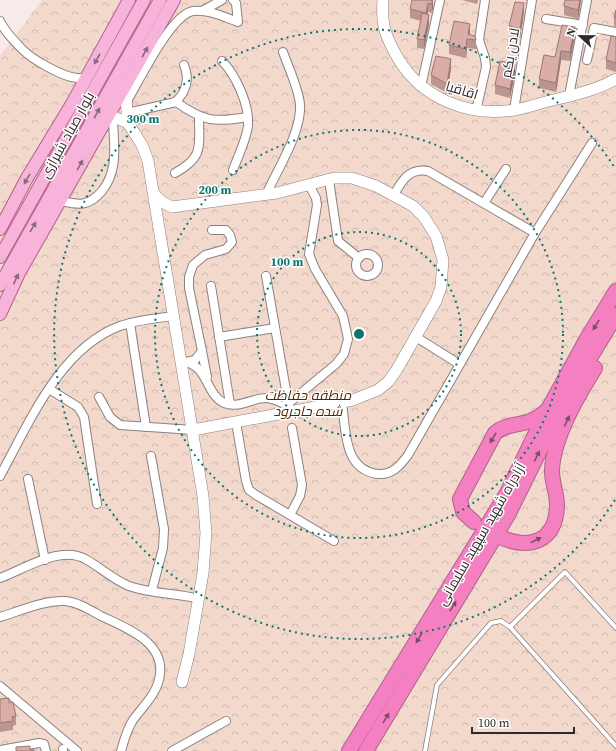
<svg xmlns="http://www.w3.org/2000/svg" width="616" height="751" font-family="'Source Serif 4',Cairo,serif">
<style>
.forest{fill:url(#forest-crowns)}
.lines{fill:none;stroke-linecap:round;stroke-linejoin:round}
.lane-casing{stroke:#8c8182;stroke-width:5.5}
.street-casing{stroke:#8c8182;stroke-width:10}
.secondary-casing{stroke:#8c8182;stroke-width:12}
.primary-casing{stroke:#af628c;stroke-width:14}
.highway-casing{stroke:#af628c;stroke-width:16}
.lane{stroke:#fff;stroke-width:4}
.street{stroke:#fff;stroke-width:8}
.secondary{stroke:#fff;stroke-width:11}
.primary{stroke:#f8b3da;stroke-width:12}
.highway{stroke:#f480c1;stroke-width:14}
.wall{fill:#bc9590}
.shaded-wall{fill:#997975}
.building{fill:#dbada7;stroke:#997975}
.oneway{fill:#89687a}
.oneway2{fill:#7e4c67}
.ring{fill:none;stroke:#0f766e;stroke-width:2;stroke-dasharray:2 4}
.labels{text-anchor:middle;stroke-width:3;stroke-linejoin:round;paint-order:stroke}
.street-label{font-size:14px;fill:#2f2a2b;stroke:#fff}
.park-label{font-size:14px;font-style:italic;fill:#562403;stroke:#fff}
.centre{fill:#0f766e;stroke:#fff;stroke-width:2}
.ring-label{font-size:12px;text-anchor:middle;font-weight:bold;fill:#0f766e;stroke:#fff;stroke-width:3;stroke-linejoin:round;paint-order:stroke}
</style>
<defs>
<pattern id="forest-crowns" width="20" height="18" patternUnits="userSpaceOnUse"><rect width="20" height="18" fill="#f2d9cc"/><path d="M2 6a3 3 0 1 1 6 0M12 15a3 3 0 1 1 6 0" fill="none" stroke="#d0baaf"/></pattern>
</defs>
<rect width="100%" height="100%" fill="#f7eaeb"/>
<path class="forest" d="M42 0H616V751H0V56Z"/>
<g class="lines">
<g class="lane-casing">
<g id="lane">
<path d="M510 627 565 572 616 628"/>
<path d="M425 751 437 685 491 623 501 621 510 627 616 746"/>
</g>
</g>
<g class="street-casing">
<g id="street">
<path d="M202 11 222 0"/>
<path d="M546 19 583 25"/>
<path d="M0 21C5 32 14 41 23 50 33 60 63 77 77 78 82 79 85 77 88 74"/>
<path d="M587 60 594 28 616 32"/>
<path d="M222 61C236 75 250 106 248 126 246 141 238 156 233 170"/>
<path d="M421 87 440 0"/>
<path d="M569 96 587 0"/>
<path d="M175 102C186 93 190 79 184 65"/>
<path d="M126 103C138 83 171 14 193 11 208 9 224 17 238 22L236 3 233 0"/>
<path d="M514 110 532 0"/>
<path d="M476 111 486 67 485 58 479 40 485 0"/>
<path d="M127 113 176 102C203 121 214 123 247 117"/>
<path d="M175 173C204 157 199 147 199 117"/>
<path d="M329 180 338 241 359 258"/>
<path d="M266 195C277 170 302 132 300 104 298 87 289 69 283 52"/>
<path d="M394 195C402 180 409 168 428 171L535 233"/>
<path d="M60 201C80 205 88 207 102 191 120 168 113 143 113 116"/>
<path d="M484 203 506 169"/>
<circle cx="367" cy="265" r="11"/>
<path d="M266 276 289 407"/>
<path d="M211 286 230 404"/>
<path d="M130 323 146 427"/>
<path d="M219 337 275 328"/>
<path d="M416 337 459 364"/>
<path d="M202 351 189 288V277L193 265 205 255 226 249 232 242 230 235 226 230H212"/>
<path d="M182 362C208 363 205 394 224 403 239 409 252 398 266 398 275 398 282 403 289 407"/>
<path d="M186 362 195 360 202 351 207 377"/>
<path d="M49 389 78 407 84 417 97 504"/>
<path d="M99 397 110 417 120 425 193 430"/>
<path d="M289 403 336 364 344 354 348 339 343 316 315 269 309 254 317 205 316 198 309 185"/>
<path d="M342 403C346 429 343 470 378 474 392 475 400 466 408 455L535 233 592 143"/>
<path d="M236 422 246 481 249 490 256 495 334 541"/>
<path d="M151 456 164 529 163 548 152 590"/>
<path d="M0 476C29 423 60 348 120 326 137 320 156 318 174 316"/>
<path d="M28 479 45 560"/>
<path d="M290 515 300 496 302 485 292 428"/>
<path d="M0 578C25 569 61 544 87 560 101 568 114 580 129 586 151 594 176 593 199 599"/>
<path d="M0 617C20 611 44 600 65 601 78 602 90 610 101 616 124 627 164 641 160 674 158 693 144 705 133 720 127 729 124 740 121 751"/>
<path d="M0 686 77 751"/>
<path d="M63 749V751"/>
<path d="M0 750 39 743 44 744 46 751"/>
<path d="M172 751 226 721"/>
</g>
</g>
<g class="secondary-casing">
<g id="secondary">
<path d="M383 0C381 26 386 38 399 60 423 99 469 117 514 110 527 108 540 103 553 100 575 95 596 90 616 79"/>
<path d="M125 87 128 123 142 145 148 161 203 496 206 533 203 573 189 654 182 682"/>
<path d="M109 115 128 123"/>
<path d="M154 194 162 202 172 207 277 193 334 178H352L376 186 413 206 424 217 436 236 443 260 441 287 436 301 396 371 388 382 378 390 353 400 193 430"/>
</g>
</g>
<g class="primary-casing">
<g id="primary">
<path d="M0 229 27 178 73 102 129 0"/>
<path d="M0 257 144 0"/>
<path d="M0 285 160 0"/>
<path d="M0 314 19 273 174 0"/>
</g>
</g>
<g class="highway-casing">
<g id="highway">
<path d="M474 522 463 512 460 499 495 433C510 420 527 429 546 411"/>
<path d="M500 537C530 550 556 542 557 505 557 493 552 483 552 471 552 462 555 450 558 441 566 416 581 391 595 368"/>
<path d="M349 751 507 493 541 422 586 340 616 291"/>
<path d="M366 751 508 515 568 394 616 315"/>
</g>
</g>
<use href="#lane" class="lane"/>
<use href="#street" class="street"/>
<use href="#secondary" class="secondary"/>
<use href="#primary" class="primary"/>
<use href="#highway" class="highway"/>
</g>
<g class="wall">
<path d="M433 0V8L432 13 428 12 427 15 429 24 424 49 417 48V39L421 21 410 18V9Z"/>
<path d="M462 0H478L477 4Z"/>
<path d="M581 0 578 19 564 15V6Z"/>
<path d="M616 10V27L614 26V17Z"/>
<path d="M524 12 520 38 509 35V26Z"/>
<path d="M470 33V34L476 40V49L467 48 466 58 449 54V45Z"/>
<path d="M575 36 570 61 561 60 556 92 539 88V79L555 57Z"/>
<path d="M616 37V72L606 69V60Z"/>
<path d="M451 68 447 93 431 84V75Z"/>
<path d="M515 73 510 98 495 94V85Z"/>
<path d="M0 699 9 703 16 716V725L13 726V730L0 732Z"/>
</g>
<g class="shaded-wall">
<path d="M433 0V8L432 13V4Z"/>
<path d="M580 0H581L578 19V10Z"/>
<path d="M428 3V12L426 22V13Z"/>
<path d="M524 3V12L520 38V29Z"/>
<path d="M429 15V24L424 49V40Z"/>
<path d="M470 24V33L469 39 468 34Z"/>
<path d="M575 27V36L570 61V52Z"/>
<path d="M467 39V48L466 58V49Z"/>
<path d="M561 51V60L556 92V83Z"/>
<path d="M451 59V68L447 93V84Z"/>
<path d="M515 64V73L510 98V89Z"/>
</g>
<g class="building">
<path d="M412 0H432V4L428 3 426 13 410 9Z"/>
<path d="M565 0H580L578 10 564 6Z"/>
<path d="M515 2 524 3 520 29 509 26Z"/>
<path d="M616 10V18L614 17Z"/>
<path d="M422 13 429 15 424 40 417 39Z"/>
<path d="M454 21 470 24 468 34 475 36 476 40 467 39 466 49 449 45Z"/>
<path d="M562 25 575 27 570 52 561 51 556 83 539 79 544 55 555 57Z"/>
<path d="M611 36 616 37V63L606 60Z"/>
<path d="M436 56 451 59 447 84 431 75Z"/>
<path d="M500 61 515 64 510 89 495 85Z"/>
<path d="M9 698V703L13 702 16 716 12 717 13 721 0 723V699Z"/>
<path d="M30 746V750L33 749 34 751H16V747Z"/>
</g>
<defs><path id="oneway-solid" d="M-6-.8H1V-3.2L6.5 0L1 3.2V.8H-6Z"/></defs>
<g class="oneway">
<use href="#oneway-solid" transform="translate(145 52) rotate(-61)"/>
<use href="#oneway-solid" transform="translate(97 59) rotate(119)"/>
<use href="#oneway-solid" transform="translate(97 113) rotate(-61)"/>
<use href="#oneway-solid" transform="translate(80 165) rotate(-61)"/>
<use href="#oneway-solid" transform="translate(27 179) rotate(120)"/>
<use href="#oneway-solid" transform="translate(33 227) rotate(-60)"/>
<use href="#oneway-solid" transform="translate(16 279) rotate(-65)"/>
</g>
<g class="oneway2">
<use href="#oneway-solid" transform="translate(596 325) rotate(121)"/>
<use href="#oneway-solid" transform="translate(567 421) rotate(-65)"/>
<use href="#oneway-solid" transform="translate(493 438) rotate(121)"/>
<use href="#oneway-solid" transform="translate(537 456) rotate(-64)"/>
<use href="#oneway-solid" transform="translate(536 540) rotate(-26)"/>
<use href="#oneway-solid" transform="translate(453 606) rotate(-59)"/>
<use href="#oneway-solid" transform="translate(419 638) rotate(121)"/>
<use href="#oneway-solid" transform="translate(386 718) rotate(-59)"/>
</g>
<g class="ring">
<circle cx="359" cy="334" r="102"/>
<circle cx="359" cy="334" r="204"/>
<path d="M615 500A305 305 0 1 1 615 168"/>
</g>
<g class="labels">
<g class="street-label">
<text transform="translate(510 53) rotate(-80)" y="5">لادن یکم</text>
<text transform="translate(462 90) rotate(17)" y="5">اقاقیا</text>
<text transform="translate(67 135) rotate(-61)" y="5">بلوار صیاد شیرازی</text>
<text transform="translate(481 534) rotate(-60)" y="5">آزادراه شهید سپهبد سلیمانی</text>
</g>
<g class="park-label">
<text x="308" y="400">منطقه حفاظت<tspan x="308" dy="16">شده جاجرود</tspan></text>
</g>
</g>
<circle cx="359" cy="334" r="6" class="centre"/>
<g class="ring-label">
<text x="143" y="123">300 m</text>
<text x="215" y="194">200 m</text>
<text x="287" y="266">100 m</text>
</g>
<g transform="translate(580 36) rotate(292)" stroke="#ffffff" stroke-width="3" paint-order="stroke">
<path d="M0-3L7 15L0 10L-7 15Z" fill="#2f2a2b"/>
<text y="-6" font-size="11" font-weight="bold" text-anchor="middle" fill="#2f2a2b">N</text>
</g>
<path d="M472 727v6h102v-6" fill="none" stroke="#2f2a2b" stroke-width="2"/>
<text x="478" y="727" font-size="12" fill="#2f2a2b" stroke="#ffffff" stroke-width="3" paint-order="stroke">100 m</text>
</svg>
